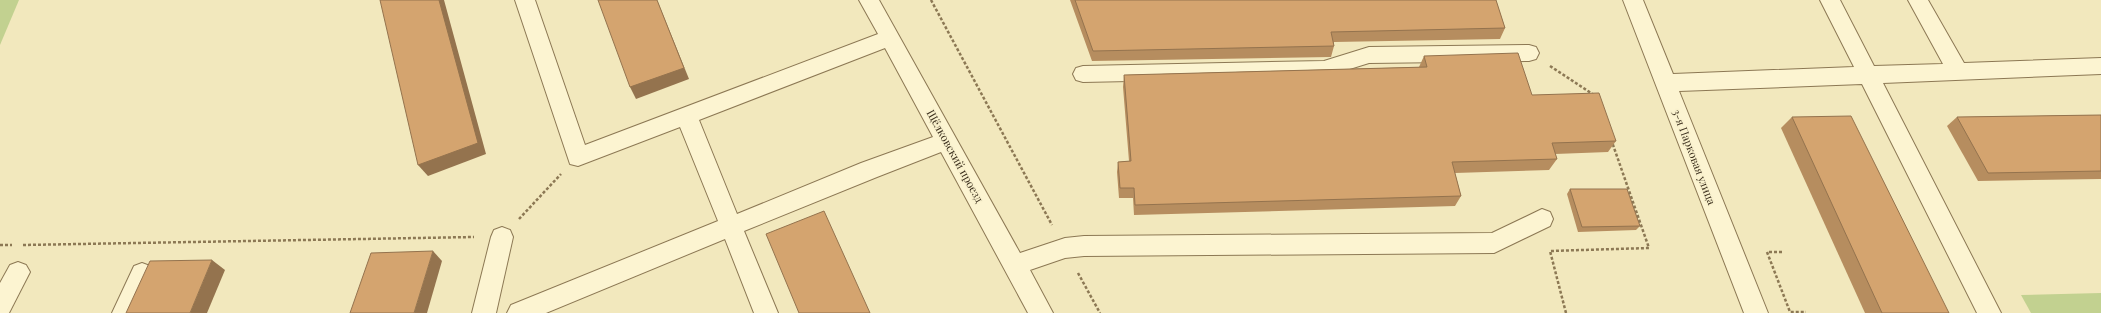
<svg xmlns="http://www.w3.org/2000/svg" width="2101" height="313" font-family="'Playfair Display',serif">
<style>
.green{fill:#c2d190}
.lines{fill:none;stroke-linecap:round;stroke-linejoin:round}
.minor-casing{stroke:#8c7854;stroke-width:2}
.path{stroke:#8c7854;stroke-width:2.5;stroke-dasharray:3 2;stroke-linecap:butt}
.minor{fill:#fcf4d1;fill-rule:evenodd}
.wall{fill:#b68d5f}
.shaded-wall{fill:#94734e}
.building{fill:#d4a46f;stroke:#94734e}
.labels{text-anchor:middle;stroke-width:3;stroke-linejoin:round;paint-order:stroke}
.street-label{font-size:11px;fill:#392d1b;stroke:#f9f1cd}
</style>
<rect width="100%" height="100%" fill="#f2e8bd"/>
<g class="green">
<path d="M0 0H19L0 45Z"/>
<path d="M2101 293V313H2031L2021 295Z"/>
</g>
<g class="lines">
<g class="minor-casing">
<g id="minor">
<path d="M515 0H535L585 145 878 34 859 0H879L1020 253 1065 238 1084 236 1492 233 1542 209 1550 212 1553 219 1550 226 1494 253 1084 256 1065 258 1030 270 1053 313H1028L941 152 877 177 744 231 778 313H754L725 239 546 313H507L511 305 718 221 680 127 578 166 570 164ZM885 48 933 137 861 163 737 214 699 120Z"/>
<path d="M1623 0H1643L1673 74 1854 67 1820 0H1840L1874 66 1943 64 1908 0H1928L1964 63 2101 58V74L1883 83 2001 313H1977L1862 84 1679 91 1768 313H1744Z"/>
<path d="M1529 45 1536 47 1539 53 1536 59 1529 61 1369 63 1324 77 1083 82 1076 80 1073 74 1076 68 1083 66 1324 61 1369 47Z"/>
<path d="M502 227 510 230 513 237 496 313H472L491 237 494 230Z"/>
<path d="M18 262 26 265 30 272 9 313H0V283L10 265Z"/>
<path d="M142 263 150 266 154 273 136 313H112L134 266Z"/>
</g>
</g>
<g class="path">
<path d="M931 0 1052 225"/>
<path d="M1550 66 1594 95"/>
<path d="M519 219 561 174"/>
<path d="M0 245H12"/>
<path d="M23 245 474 237"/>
<path d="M1782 252H1767L1790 312H1806"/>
<path d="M1078 273 1100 313"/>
<path d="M1566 313 1550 251 1649 248 1612 142"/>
</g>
<use href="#minor" class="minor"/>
</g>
<g class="wall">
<path d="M1070 0H1496L1505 28 1500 39 1334 42V46L1331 57 1092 61Z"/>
<path d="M1424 56 1532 95 1616 141 1608 152 1555 154 1557 159 1549 170 1455 173 1461 196 1455 206 1134 215 1133 198H1119L1117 172 1118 162 1129 161 1123 87 1124 75 1419 67Z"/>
<path d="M2101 115V179L1978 181 1947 126 1957 117Z"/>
<path d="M1792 117 1949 313H1865L1781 128Z"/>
<path d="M1570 189 1640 226 1636 230 1578 232 1567 194Z"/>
</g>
<g class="shaded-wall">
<path d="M439 0H444L486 154 428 176 418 165Z"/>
<path d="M657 0 689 79 636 99 630 87Z"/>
<path d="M433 251 442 261 427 313H414Z"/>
<path d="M212 260 225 270 207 313H190Z"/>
</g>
<g class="building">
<path d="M380 0H439L478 143 418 165Z"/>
<path d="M598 0H657L684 68 630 87Z"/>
<path d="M1075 0H1496L1505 28 1331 32 1334 46 1093 51Z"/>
<path d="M1518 53 1532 95 1599 93 1616 141 1552 143 1557 159 1452 162 1461 196 1135 205 1134 188H1120L1118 162 1131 161 1124 75 1427 67 1424 56Z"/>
<path d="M2101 115V171L1988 173 1957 117Z"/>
<path d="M1851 116 1949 313H1882L1792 117Z"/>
<path d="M1570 189H1627L1640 226 1582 227Z"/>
<path d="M824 211 870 313H799L766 234Z"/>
<path d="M433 251 414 313H350L371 253Z"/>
<path d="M212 260 190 313H126L150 261Z"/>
</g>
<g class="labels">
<g class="street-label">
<text transform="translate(955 156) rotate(61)" y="4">Щёлковский проезд</text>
<text transform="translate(1694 157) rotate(69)" y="4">3-я Парковая улица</text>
</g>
</g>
</svg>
